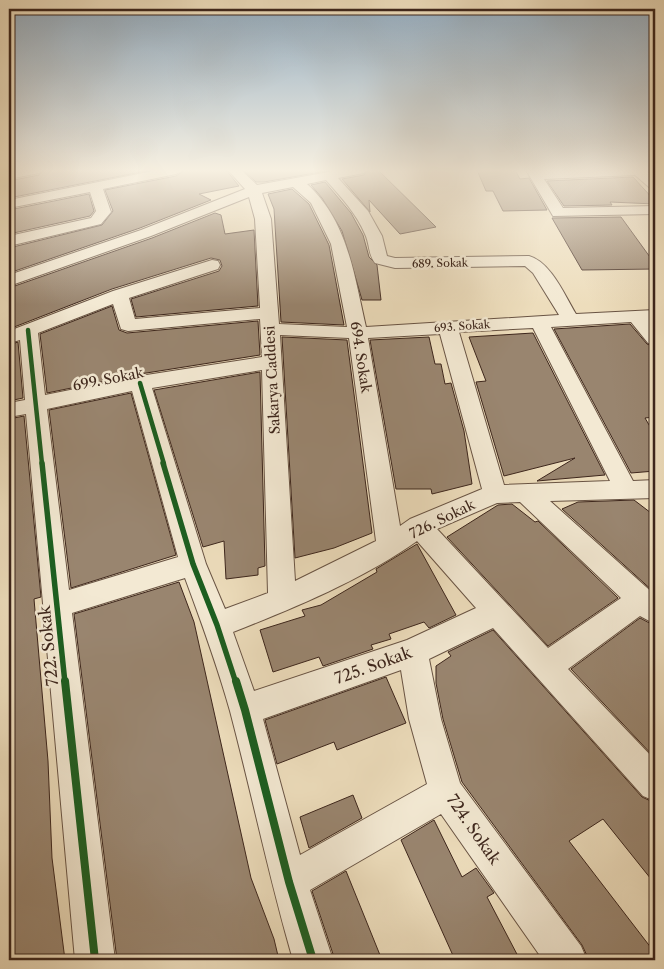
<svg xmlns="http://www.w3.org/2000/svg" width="664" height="969" font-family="'Libre Caslon Text',serif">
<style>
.building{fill:#99856f;stroke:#3d261c}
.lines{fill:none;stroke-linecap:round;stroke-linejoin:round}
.street-casing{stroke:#695444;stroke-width:2}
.street{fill:#f3e9d3;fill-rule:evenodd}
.cycleway-far2-casing{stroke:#f3e9d3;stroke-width:7}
.cycleway-far1-casing{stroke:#f3e9d3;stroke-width:9}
.cycleway-casing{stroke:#f3e9d3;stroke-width:11}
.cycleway-far2{stroke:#1b5e20;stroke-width:4.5}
.cycleway-far1{stroke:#1b5e20;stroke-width:5.5}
.cycleway{stroke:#1b5e20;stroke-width:8}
.labels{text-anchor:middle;stroke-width:5;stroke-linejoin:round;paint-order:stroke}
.far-street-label{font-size:11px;fill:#3d261c;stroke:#f3e9d3}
.street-label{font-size:14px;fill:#3d261c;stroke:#f3e9d3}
.near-street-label{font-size:16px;fill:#3d261c;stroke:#f3e9d3}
</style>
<rect width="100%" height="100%" fill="#edddbc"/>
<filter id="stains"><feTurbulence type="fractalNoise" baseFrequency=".004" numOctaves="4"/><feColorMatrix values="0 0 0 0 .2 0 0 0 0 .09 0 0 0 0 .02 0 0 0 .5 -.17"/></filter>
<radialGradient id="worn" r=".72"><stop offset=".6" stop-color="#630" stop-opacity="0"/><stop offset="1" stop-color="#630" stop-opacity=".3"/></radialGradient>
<g class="building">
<path d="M43 170H151L9 198V181L39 175Z"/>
<path d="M185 170H226L239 186 199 194 211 200 140 228 9 273V248L102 225 113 211 105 190 176 176Z"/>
<path d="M243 170H332L264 182H256Z"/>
<path d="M367 170H378L436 227 400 234 369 200 370 212 342 179 364 175Z"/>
<path d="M477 170H515L520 179 529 178 547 210 503 211 493 191H486Z"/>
<path d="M633 177 655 201V204L610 202 612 205 564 206 547 181Z"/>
<path d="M325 182 351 213 363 235 369 257 377 265 381 300H362L342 231 322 198 311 185Z"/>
<path d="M292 189 309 204 329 245 344 325 281 322 274 209 268 194Z"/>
<path d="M89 194 94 211 90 216 9 234V210Z"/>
<path d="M215 213 221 215 225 234 254 230 258 306 136 317 131 299 219 271 222 266 220 260 211 258 112 289 9 329V288L152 238Z"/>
<path d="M621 217 655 264V269L582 270 552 218Z"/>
<path d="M112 306 119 330 127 333 258 321 260 355 140 374 47 393 40 334Z"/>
<path d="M630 324 647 344 655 347V417L645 418 655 435V471L631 473 554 329Z"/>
<path d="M533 333 605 475 537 481 575 458 504 476 476 382 486 381 469 337Z"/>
<path d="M282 337 347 340 372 533 334 548 295 558Z"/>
<path d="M429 337 435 364H441L445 384 451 383 464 431 472 484 432 494 431 489H396L370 340Z"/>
<path d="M18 342 23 398 9 401V345Z"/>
<path d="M260 372 265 566 258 568V575L226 579 224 541 203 547 154 390Z"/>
<path d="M131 393 176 555 71 588 49 410Z"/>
<path d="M24 416 41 597 34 599 48 761 52 858 65 960H9V419Z"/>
<path d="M634 500 655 516V593L562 509 578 502Z"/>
<path d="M512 504 535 522 538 521 618 598 548 646 447 537 498 505Z"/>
<path d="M417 544 456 615 429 628 424 622 389 634 391 639 371 645 373 649 323 666 319 657 273 672 260 630 305 616 302 610 321 605 377 572 376 569Z"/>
<path d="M179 582 194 622 251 878 274 939 279 960H117L74 614Z"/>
<path d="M640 618 655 626V758L571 669Z"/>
<path d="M493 630 642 797 655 803V884L603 819 569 841 655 953V960H589L582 945 462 782 443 719 436 683V666L451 656 448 652Z"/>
<path d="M386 677 406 723 337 750 334 742 277 764 265 720Z"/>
<path d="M353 795 362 818 309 848 300 817Z"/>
<path d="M434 820 462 877 476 868 494 893 487 897 520 960H455L401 840Z"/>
<path d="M346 871 382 960H335L312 891Z"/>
</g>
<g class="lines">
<g class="street-casing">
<g id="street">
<path d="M16 170H41L39 173 9 179V171Z"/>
<path d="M158 170H183L176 174 103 189 111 212 101 224 9 246V236L91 218 96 211 90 192 9 208V200Z"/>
<path d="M228 170H241L257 185 340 170H365L364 173 338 178 368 211 382 236 387 256 395 258 529 256C551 262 565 296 576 314L655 310V320L650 321 655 327V345L648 343 631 322 551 327 633 481 655 480V498L550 501 655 595V624L640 616 568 669 655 760V801L643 796 493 628 429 659 441 719 460 783 581 946 587 960H543L441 814 310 890 333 960H293C269 878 252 794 230 711 217 665 201 621 185 578L72 613 115 960H75L26 414 9 417V403L25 400 20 340 9 343V331L113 291 212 260 218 261 220 265 218 269 129 298 135 319 260 308 255 219 249 197 151 236 9 286V275L141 230 245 189ZM326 180C341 197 356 213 365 234 370 245 368 254 375 263L395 268 525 266 533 273 559 315 366 327C354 275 348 221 307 184ZM293 187 311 203 331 244 347 327 279 324 271 219 262 193ZM113 304 121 329 128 331 260 319 262 357 140 376 45 395 38 333ZM533 328 610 481 504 485 459 332ZM440 334 482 489 410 519 400 526 368 338ZM280 335 349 338 376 541 295 581ZM262 370 268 593 225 609 206 564 152 388ZM132 391 178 557 69 590 47 409ZM520 502 621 598 548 648 437 529 497 503ZM417 541 476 608 407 640 254 691 233 632C294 608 364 579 417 541ZM401 670 409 719 427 784 300 855 263 719Z"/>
<path d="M526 170H645L655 178V189L650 188 635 175 544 179 563 208 655 206V214L553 216Z"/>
</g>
</g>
<use href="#street" class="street"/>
<g class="cycleway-far2-casing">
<g id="cycleway-far2">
<path d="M28 330 42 464"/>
<path d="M140 383 164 464"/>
</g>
</g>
<g class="cycleway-far1-casing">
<g id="cycleway-far1">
<path d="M42 463 65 683"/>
<path d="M163 463 193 564 217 625 236 683"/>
</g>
</g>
<g class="cycleway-casing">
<g id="cycleway">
<path d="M65 681 95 960"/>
<path d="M236 681 245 710 289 882 313 960"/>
</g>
</g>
<use href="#cycleway-far2" class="cycleway-far2"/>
<use href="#cycleway-far1" class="cycleway-far1"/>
<use href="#cycleway" class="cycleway"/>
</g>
<linearGradient id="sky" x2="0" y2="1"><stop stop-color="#92acc1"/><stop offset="0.56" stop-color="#f7f0e1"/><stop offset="1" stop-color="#f7f0e1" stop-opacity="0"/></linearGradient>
<rect width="664" height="305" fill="url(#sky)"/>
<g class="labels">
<g class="far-street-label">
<text transform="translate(440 263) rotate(-1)" y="4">689. Sokak</text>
<text transform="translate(462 326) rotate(-4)" y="4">693. Sokak</text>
</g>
<g class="street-label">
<text transform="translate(361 357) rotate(81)" y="5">694. Sokak</text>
<text transform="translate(108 379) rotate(-11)" y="5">699. Sokak</text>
<text transform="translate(272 380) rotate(-93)" y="5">Sakarya Caddesi</text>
<text transform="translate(442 519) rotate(-26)" y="5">726. Sokak</text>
</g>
<g class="near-street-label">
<text transform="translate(48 646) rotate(-96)" y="6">722. Sokak</text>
<text transform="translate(373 665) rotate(-20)" y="6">725. Sokak</text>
<text transform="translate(474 829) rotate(55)" y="6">724. Sokak</text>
</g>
</g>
<rect width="664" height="969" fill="none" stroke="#edddbc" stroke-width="30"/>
<rect x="10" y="10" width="644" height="949" fill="none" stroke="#3d261c" stroke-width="2.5"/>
<rect x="15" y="15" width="634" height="939" fill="none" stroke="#3d261c"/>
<rect width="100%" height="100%" filter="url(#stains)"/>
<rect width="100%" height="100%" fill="url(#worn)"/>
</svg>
